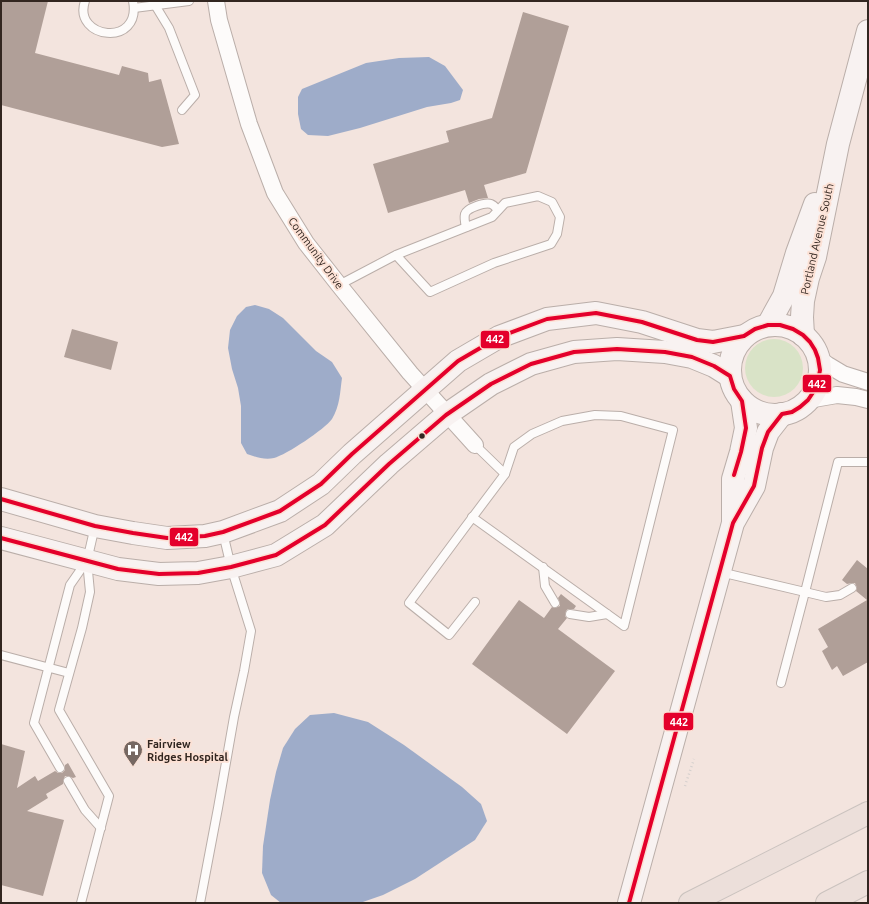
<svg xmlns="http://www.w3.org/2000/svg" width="869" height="904" font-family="Ubuntu,sans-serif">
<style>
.green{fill:#d9e3c7}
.water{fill:#9eacc9}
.building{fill:#b09f98}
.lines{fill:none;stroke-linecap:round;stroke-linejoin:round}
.lane-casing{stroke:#baaea9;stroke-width:10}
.street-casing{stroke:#baaea9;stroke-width:18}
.secondary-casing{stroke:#baaea9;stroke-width:24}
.highway-casing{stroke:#cac2be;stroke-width:24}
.path{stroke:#d4cfcd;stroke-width:2.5;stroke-dasharray:1 3;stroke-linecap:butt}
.lane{stroke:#fdfbfa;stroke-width:8}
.street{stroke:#fdfbfa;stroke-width:16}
.secondary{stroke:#f8f2f1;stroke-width:22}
.highway{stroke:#ecdfda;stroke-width:22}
.bus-1-casing{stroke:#fce1d5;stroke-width:7}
.bus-1{stroke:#e4002b;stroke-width:4}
.bus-dot{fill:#322620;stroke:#fce1d5;stroke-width:1.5}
.labels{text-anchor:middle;stroke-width:4;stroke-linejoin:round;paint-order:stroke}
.street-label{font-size:11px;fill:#322620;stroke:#fce1d5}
.poi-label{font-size:11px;font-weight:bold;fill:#322620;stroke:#fce1d5;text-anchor:start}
.line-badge{stroke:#fce1d5;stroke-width:1.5}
.badge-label{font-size:11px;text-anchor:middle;font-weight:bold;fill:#fff}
</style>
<rect width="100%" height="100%" fill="#f3e4de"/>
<circle class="green" cx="774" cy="368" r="29"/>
<g class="water">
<path d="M429 57 445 66 463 90 460 100 451 103 427 107 360 128 328 136 308 135 301 129 298 114V97L302 89 366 63 399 58Z"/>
<path d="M255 305 269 309 283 318 316 351 332 362 342 378C340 392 340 406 332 419 325 429 286 455 274 458 264 460 256 457 247 454L241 443V406L238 388 232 369 228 348 230 330 237 316 246 307Z"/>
<path d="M334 713 368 722 404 745 462 787 481 804 487 821 475 840 415 879 383 895 360 903H281L271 895 262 873 263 846 270 800 276 772 283 748 295 729 310 715Z"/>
</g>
<g class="building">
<path d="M1 1H48L35 53 119 75 122 66 148 73 149 82 161 79 179 144 162 147 1 105Z"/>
<path d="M523 12 569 26 526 173 484 185 488 198 479 199 469 203 465 190 388 213 373 164 449 142 446 131 492 118Z"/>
<path d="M72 329 118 342 111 370 64 357Z"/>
<path d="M857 560 868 569V662L843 676 837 666 832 670 822 651 828 647 818 629 867 600 856 591 857 588 855 583H852L847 584 842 580Z"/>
<path d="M561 594 576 606 574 609H568L566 611 565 616 567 618 558 629 615 671 567 734 472 664 519 600 544 618 552 607 555 608 560 606V603L558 598Z"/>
<path d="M1 744 25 751 17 788 35 776 38 781 55 771 58 773H62L65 770V765L68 763 76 777 73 778 68 776H65L63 781V784L46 794 48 798 27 811 64 820 43 896 1 885Z"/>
</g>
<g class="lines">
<g class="lane-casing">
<g id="lane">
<path d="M85 1C72 39 142 48 133 1"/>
<path d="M155 5 169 28 195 95 182 110"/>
<path d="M134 8 189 1"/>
<path d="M466 227C465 223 464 218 465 214 467 208 485 202 491 204 494 205 496 208 498 210"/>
<path d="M339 285 396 255 492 217 505 203 538 196 552 202 560 217 557 234 551 244 494 263 430 292 396 255"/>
<path d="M475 445 505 474 463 530 409 603 449 635 475 602"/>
<path d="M472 517 624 626 673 430 621 416 595 415 562 421 532 434 514 447 505 474"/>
<path d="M543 567 545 586 555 603"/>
<path d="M720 572 805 592 838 462H868"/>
<path d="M570 614 589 617 607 614"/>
<path d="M1 655 69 673"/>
<path d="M781 683 805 592 826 597 840 595 852 588"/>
<path d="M60 768 34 723 70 585 86 562"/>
<path d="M68 781 85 810 101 828"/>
<path d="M81 903 109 796 59 710 82 628 90 592 87 561 95 526"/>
<path d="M200 903 218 808 234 717 244 671 251 631 231 567 223 533"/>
</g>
</g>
<g class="street-casing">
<g id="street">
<path d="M216 1 219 20 249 124 275 193 306 243 339 285 410 373 475 445"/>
<path d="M818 358 828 365 843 374 868 382"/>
<path d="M808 400 837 395 856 397 868 400"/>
</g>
</g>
<g class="secondary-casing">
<g id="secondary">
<path d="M768 325 784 296 797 253 815 204"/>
<circle cx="775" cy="370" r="45"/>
<path d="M803 335 802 317 803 301 808 278 815 257 838 144 868 31"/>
<path d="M1 499 95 526 133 533 167 538 205 536 223 532 280 511 321 484 352 454 458 361 499 337 547 319 596 313 642 322 697 340 713 342 744 336"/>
<path d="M733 522V479L741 452 746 428 742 401"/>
<path d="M1 538 118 569 159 574 198 573 231 567 276 555 325 525 389 464 446 415 491 384 531 364 574 352 617 349 665 352 692 357 714 366 730 376"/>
<path d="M629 903 733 523 754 486 762 448 768 432 782 414"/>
</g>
</g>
<g class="highway-casing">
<g id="highway">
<path d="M690 903 868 813"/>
<path d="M827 903 868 882"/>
</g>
</g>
<path class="path" d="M685 786 694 759"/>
<use href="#lane" class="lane"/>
<use href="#street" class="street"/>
<use href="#secondary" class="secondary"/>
<use href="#highway" class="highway"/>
<g class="bus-1-casing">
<g id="bus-1">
<path d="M1 499 95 526 133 533 167 538 205 536 223 532 280 511 321 484 352 454 458 361 499 337 547 319 596 313 642 322 697 340 713 342 744 336 755 329 768 325H780L793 329 803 335 810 342 815 350 818 358 820 370 818 381 814 391 808 400 800 407 792 412 782 414 768 432 762 448 754 486 733 523 629 903"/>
<path d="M1 538 118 569 159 574 198 573 231 567 276 555 325 525 389 464 446 415 491 384 531 364 574 352 617 349 665 352 692 357 714 366 730 376 734 389 742 401 746 428 741 452 734 475"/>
</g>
</g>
<use href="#bus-1" class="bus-1"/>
</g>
<defs>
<g id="hospital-pin" transform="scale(1)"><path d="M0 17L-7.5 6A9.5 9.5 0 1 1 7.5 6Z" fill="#766862" stroke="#fce1d5"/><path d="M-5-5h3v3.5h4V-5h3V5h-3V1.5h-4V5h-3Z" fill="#fff"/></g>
</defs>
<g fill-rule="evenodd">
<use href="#hospital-pin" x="133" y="750"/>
</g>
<circle class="bus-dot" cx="422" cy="436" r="3.5"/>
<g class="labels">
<g class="street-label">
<text transform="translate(817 239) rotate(-77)" y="4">Portland Avenue South</text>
<text transform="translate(316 253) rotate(54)" y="4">Community Drive</text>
</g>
<g class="poi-label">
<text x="147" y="748">Fairview<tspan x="147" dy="13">Ridges Hospital</tspan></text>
</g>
</g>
<g class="line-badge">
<rect x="480" y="330" width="30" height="19" rx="4" fill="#e4002b"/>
<rect x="802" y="374" width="30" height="19" rx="4" fill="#e4002b"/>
<rect x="169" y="527" width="30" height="20" rx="4" fill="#e4002b"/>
<rect x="663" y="712" width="31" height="19" rx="4" fill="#e4002b"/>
</g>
<g class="badge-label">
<text x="495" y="343">442</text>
<text x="817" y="388">442</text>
<text x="184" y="541">442</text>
<text x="679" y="726">442</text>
</g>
<rect width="869" height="904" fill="none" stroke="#322620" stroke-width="4"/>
</svg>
